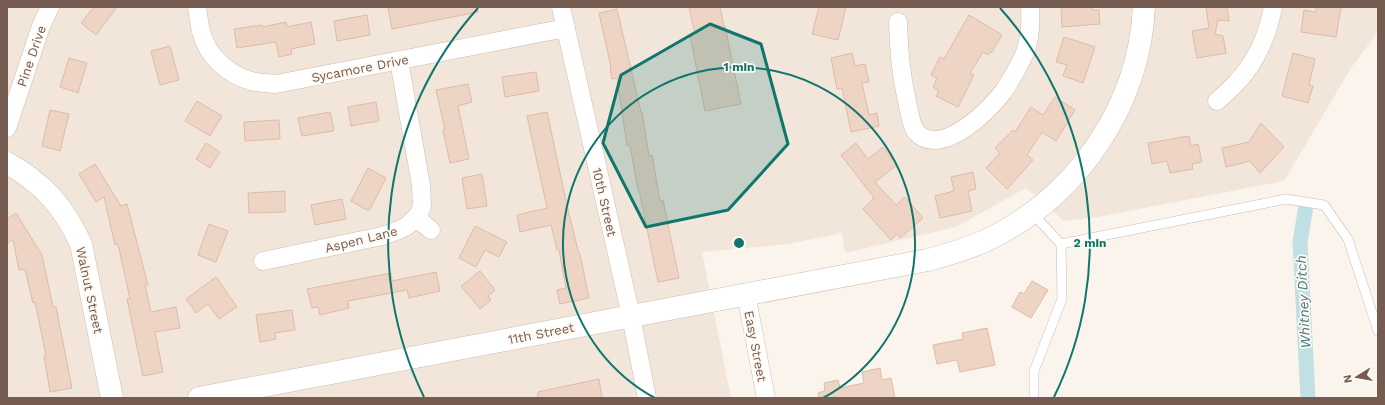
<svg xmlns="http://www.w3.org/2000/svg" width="1385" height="405" font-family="'Work Sans',sans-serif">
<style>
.residential{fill:#f2e6db}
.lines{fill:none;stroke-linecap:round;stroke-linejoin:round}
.canal{stroke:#c1e0e4;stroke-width:15}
.building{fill:#eed4c5;stroke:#e0baa7}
.service-casing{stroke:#cdbcb2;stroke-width:10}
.minor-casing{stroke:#cdbcb2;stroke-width:19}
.tertiary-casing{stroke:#cdbcb2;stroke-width:23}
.service{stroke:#fff;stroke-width:9}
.minor{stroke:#fff;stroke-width:18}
.tertiary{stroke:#fff;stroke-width:22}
.marked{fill:#0f766e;fill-opacity:0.2;stroke:#0f766e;stroke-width:3;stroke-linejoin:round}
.ring{fill:none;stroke:#0f766e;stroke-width:2}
.labels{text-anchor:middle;stroke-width:3.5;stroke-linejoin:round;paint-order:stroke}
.street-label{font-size:13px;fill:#755b50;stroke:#fef9f2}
.water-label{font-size:14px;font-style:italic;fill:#47787f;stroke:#fef9f2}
.centre{fill:#0f766e;stroke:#fef9f2;stroke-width:2}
.ring-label{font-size:12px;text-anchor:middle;font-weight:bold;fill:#0f766e;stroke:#fef9f2;stroke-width:3.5;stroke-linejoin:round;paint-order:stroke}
</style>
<rect width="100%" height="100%" fill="#fbf4ec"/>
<path class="residential" d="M7 7H1378V32L1351 68 1284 181 1098 217 1064 221 1026 188 956 227 845 253 842 233 788 244 702 252 731 398H7Z"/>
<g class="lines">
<path class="canal" d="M1306 206 1300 242 1308 398"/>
</g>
<g class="building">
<path d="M94 7H117L96 35 81 23Z"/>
<path d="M388 7H477L478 12 392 29Z"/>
<path d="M689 7H720L724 27 725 26 741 104 705 111 690 35 695 34Z"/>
<path d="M819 7H846L838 40 812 34Z"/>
<path d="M1061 7H1092L1093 10H1099L1100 24 1062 27Z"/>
<path d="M1206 7H1227L1229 21 1218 20 1215 34 1223 36 1226 53 1197 58 1192 31 1209 28Z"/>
<path d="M1316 7H1341L1336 37 1301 32 1304 10 1316 12Z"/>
<path d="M617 9 641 112H642L649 156 652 155 660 201 663 200 679 278 658 282 639 190H638L630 146H627L617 78 612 79 610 68 611 67 599 13Z"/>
<path d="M367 15 370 35 337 41 334 21Z"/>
<path d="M969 15 1002 35 992 52H990L988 55 983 52 970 73 974 75 958 107 936 96 939 91 933 87 937 78 931 75 940 57 944 59Z"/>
<path d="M286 22 287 27 311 22 315 44 291 49 292 54 279 57 276 42 237 48 234 29 262 25 263 27Z"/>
<path d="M1064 37 1095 47 1083 83 1063 76 1067 65 1056 62Z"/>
<path d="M170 46 179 80 160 85 151 51Z"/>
<path d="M852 53 855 66 865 64 869 82 862 83 869 115 877 113 879 126 851 132 842 88 837 89 831 58Z"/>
<path d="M1293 53 1315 59 1309 85 1313 86 1308 103 1282 96Z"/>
<path d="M69 58 87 63 78 93 60 87Z"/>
<path d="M536 72 539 91 505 97 502 77Z"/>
<path d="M468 84 472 102 458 106 469 159 450 163 443 130H445L436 90Z"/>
<path d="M1055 97 1075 110 1056 141 1042 132 1027 155 1033 160 1007 189 986 168 1000 153 995 148 1013 130 1015 132 1031 107 1043 115Z"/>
<path d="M197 101 222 116 210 136 185 121Z"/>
<path d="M376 102 379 121 351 126 348 107Z"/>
<path d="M50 110 69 114 60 151 42 146Z"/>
<path d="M330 112 334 129 333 131 302 136 298 118Z"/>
<path d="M547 112 568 210 579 254H580L589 298 560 304 557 290 566 288 559 250H557L551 225 520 232 517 215 547 208 527 116Z"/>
<path d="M279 120 280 139 245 141 244 122Z"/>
<path d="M1261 123 1284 147 1260 173 1250 161 1226 167 1222 148 1249 142Z"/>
<path d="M1189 136 1191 146 1198 144 1202 162 1192 164 1193 169 1170 173 1167 161 1152 164 1148 143Z"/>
<path d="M206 143 220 152 210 168 196 159Z"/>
<path d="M856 143 868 159 883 147 897 165 875 182 896 205 905 197 923 218 900 238 897 234 891 240 863 209 874 198 841 155Z"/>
<path d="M95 164 121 206 127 204 148 285H145L151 312 176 307 180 328 155 332 163 372 143 376 127 299H130L118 244 115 245 104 197 96 202 79 174Z"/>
<path d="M368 168 386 178 369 211 351 201Z"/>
<path d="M973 172 976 189 968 191 972 211 940 218 935 196 954 191 951 177Z"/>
<path d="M482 174 487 206 467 209 462 178Z"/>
<path d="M285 191V212L249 213 248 193Z"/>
<path d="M342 199 346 219 315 225 311 205Z"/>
<path d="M16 213 42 255 53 307H56L72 388 50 392 44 356 46 355 35 302 33 303 25 269 19 270 13 240 7 243V219Z"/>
<path d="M209 224 228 231 216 262 198 255Z"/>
<path d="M475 226 507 242 499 257 485 250 476 267 459 258Z"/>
<path d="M480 271 495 290 488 296 491 300 480 309 461 286Z"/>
<path d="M436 272 440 291 409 298 407 290 348 301 349 308 320 315 318 307 312 308 307 289 391 273 392 281Z"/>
<path d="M216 277 237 307 219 319 208 304 196 313 186 299Z"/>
<path d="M1032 281 1048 290 1031 318 1012 307 1020 292 1024 294Z"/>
<path d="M292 310 295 330 275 333 276 339 260 342 256 315Z"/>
<path d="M987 328 995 365 960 372 957 360 937 364 933 345 963 339 962 333Z"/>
<path d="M880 368 882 380 891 378 895 398H819L818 393 825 391 824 383 838 380 840 388 864 383 862 372Z"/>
<path d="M599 379 602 398H538V392Z"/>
</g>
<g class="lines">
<g class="service-casing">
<g id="service">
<path d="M1032 213 1061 244 1286 199 1324 205 1348 239 1378 331"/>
<path d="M1034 398V371L1062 299 1061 244"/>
</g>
</g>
<g class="minor-casing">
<g id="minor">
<path d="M197 7C198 15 199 23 201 31 207 56 227 74 251 81 259 83 268 83 276 84L566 28"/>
<path d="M561 7 631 316 647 398"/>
<path d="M898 22C899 39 899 56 902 73 903 84 906 95 908 106 910 114 911 125 916 132 941 159 988 111 1003 92 1011 80 1018 68 1024 55 1030 41 1031 22 1030 7"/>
<path d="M1217 101C1224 95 1231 89 1237 82 1256 62 1268 34 1273 7"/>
<path d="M7 128 41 26 50 7"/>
<path d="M416 218 431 230"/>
<path d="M263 261 382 236 399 230 407 226 419 214 422 206 421 185 399 61"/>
<path d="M746 294 766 398"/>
</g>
</g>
<g class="tertiary-casing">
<g id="tertiary">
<path d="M7 163C43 183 64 207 81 244L112 398"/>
<path d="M199 398 928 260C947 255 966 249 985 241 1076 198 1139 108 1144 7"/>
</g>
</g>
<use href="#service" class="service"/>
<use href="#minor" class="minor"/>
<use href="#tertiary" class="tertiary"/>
</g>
<path class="marked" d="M710 24 761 44 788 144 728 210 646 227 603 143 621 75Z"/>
<g class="ring">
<path d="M655 398A176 176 0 1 1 823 398"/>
<path d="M424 397A351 351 0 0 1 478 8M1000 8A351 351 0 0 1 1054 397"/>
</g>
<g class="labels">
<g class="street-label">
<text transform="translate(31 56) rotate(-71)" y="5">Pine Drive</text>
<text transform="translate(360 68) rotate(-11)" y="5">Sycamore Drive</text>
<text transform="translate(605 202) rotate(77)" y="5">10th Street</text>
<text transform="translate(361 239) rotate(-14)" y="5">Aspen Lane</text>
<text transform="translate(90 290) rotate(78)" y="5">Walnut Street</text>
<text transform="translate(541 333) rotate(-11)" y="5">11th Street</text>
<text transform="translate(756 346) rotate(79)" y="5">Easy Street</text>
</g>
<g class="water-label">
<text transform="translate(1303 302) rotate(-93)" y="5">Whitney Ditch</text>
</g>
</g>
<circle cx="739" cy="243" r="6" class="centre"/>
<g class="ring-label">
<text x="739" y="71">1 min</text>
<text x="1090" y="247">2 min</text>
</g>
<rect width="1385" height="405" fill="none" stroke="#755b50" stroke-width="16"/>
<g transform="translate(1357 377) rotate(259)" stroke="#fef9f2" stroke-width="3" paint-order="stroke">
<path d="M0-3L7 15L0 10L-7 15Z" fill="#755b50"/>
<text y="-6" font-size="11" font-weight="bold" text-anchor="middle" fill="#755b50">N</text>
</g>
</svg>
